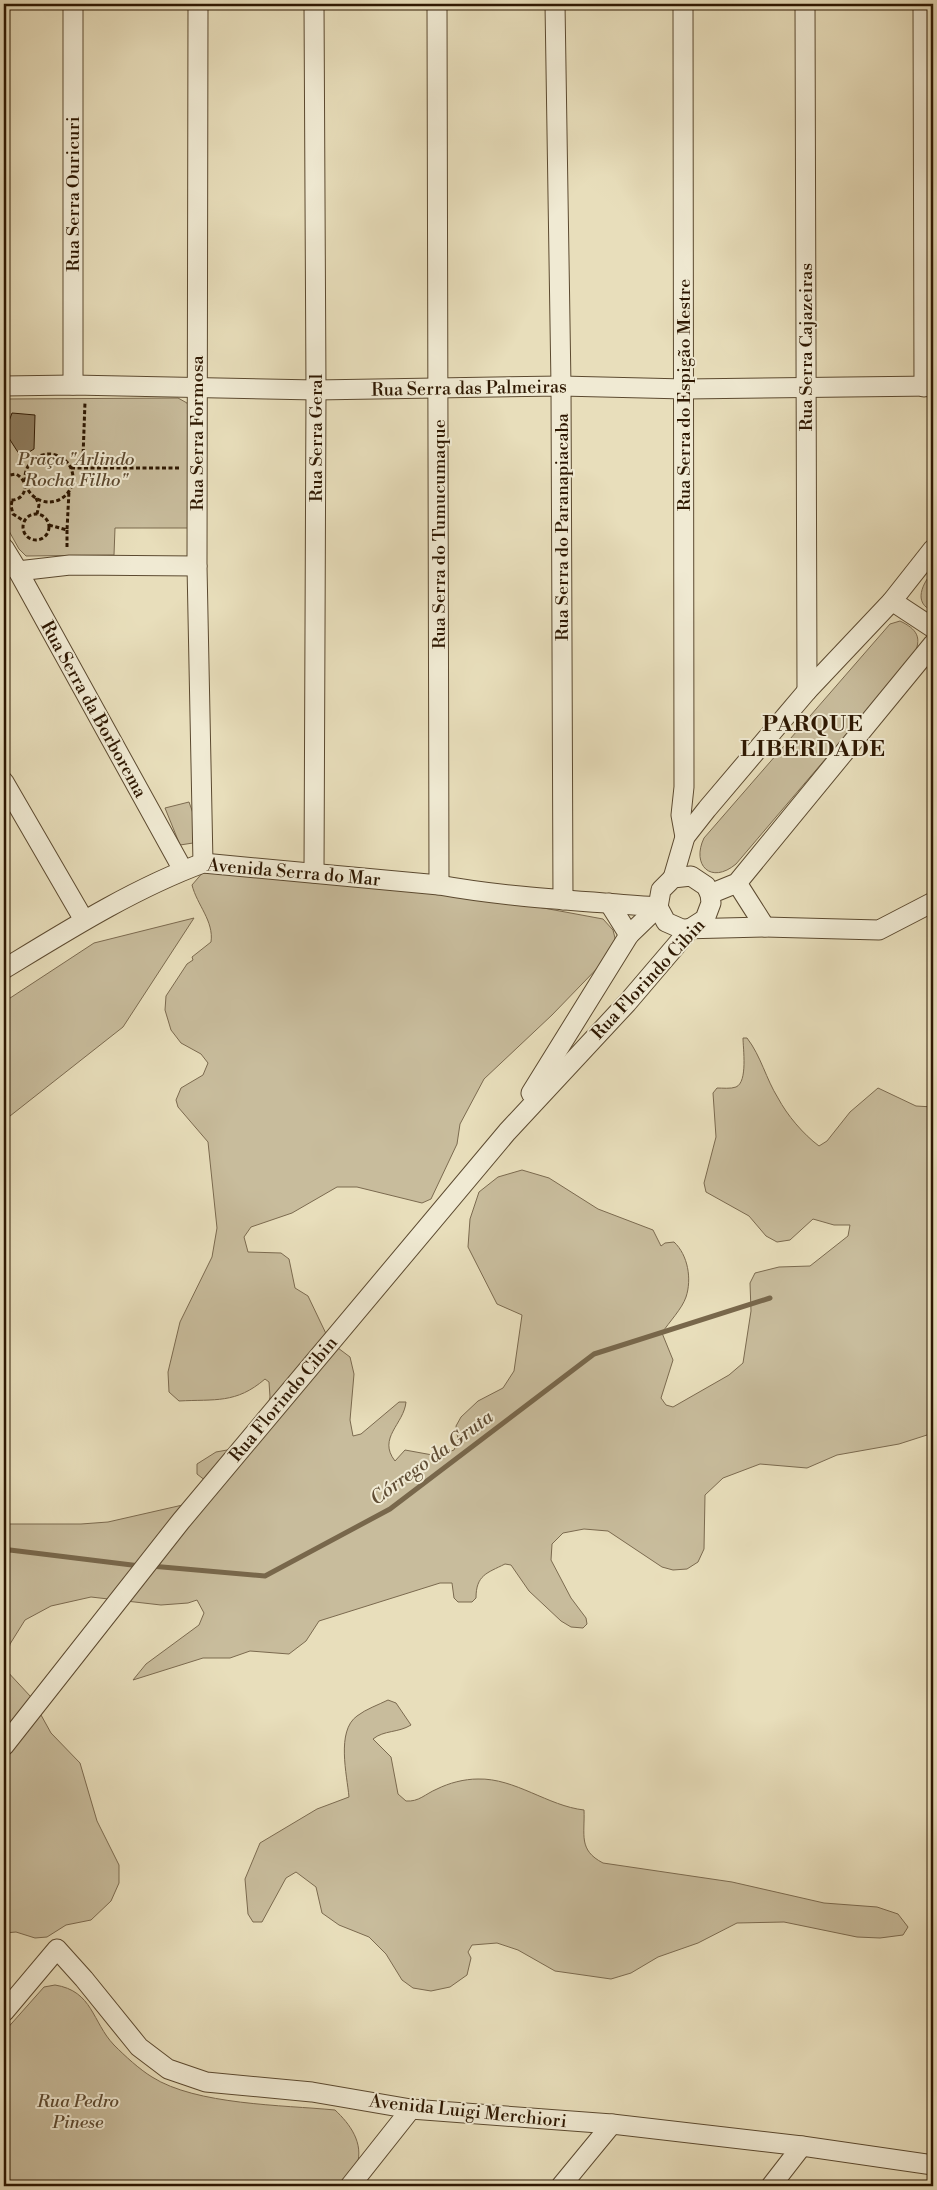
<svg xmlns="http://www.w3.org/2000/svg" width="937" height="2190" font-family="'Libre Bodoni',serif">
<style>
.green{fill:#c8bc9c;stroke:#7b6a4f}
.lines{fill:none;stroke-linecap:round;stroke-linejoin:round}
.stream{stroke:#78674b;stroke-width:5}
.building{fill:#8f7f62;stroke:#2e1802}
.street-casing{stroke:#5c4a30;stroke-width:21}
.path{stroke:#2e1802;stroke-width:3;stroke-dasharray:4 2.5;stroke-linecap:butt}
.street{stroke:#f0ead3;stroke-width:19}
.labels{text-anchor:middle;stroke-width:4;stroke-linejoin:round;paint-order:stroke}
.street-label{font-size:18px;fill:#2e1802;stroke:#f0ead3}
.park-label{font-size:18px;font-style:italic;fill:#5c4930;stroke:#f0ead3}
.water-label{font-size:19px;font-style:italic;fill:#5f4c33;stroke:#f0ead3}
.district-label{font-size:22px;font-weight:bold;letter-spacing:1px;fill:#2e1802;stroke:#f0ead3}
</style>
<rect width="100%" height="100%" fill="#e8debb"/>
<filter id="stains"><feTurbulence type="fractalNoise" baseFrequency=".004" numOctaves="4"/><feColorMatrix values="0 0 0 0 .2 0 0 0 0 .09 0 0 0 0 .02 0 0 0 .5 -.17"/></filter>
<radialGradient id="worn" r=".72"><stop offset=".6" stop-color="#630" stop-opacity="0"/><stop offset="1" stop-color="#630" stop-opacity=".3"/></radialGradient>
<g class="green">
<path d="M178 398 187 403 189 409V528H115L114 555 26 556 19 549 4 522V399Z"/>
<path d="M933 571V611C912 603 923 583 933 571Z"/>
<path d="M900 621C917 629 923 638 913 656L736 864C711 885 691 865 704 838L890 624Z"/>
<path d="M189 802 194 816 193 843 180 845 165 808Z"/>
<path d="M204 871 484 897 603 919 613 930 615 938 611 954 552 1015 484 1079 460 1124 457 1144 431 1199 422 1203 357 1187H337L292 1213 251 1227 244 1237 248 1252 281 1253 289 1259 295 1288 308 1296 330 1342 350 1357 354 1374 350 1420 353 1436 361 1434 399 1402H406C404 1424 377 1438 395 1461L405 1450 438 1456 454 1450 458 1440 456 1426 461 1417 478 1401 503 1388 514 1371 522 1315 497 1304 468 1247 470 1219 479 1192 498 1177 522 1170 549 1178 598 1209 653 1230 661 1246 665 1243 674 1242C688 1255 692 1279 686 1297 682 1309 669 1322 662 1333L673 1360 661 1398 666 1405 673 1407 729 1375 743 1363 751 1311 750 1283 755 1273 779 1267 810 1266 848 1236 850 1225H834L813 1219 790 1240 777 1242 766 1236 749 1216 706 1192 704 1183 716 1137 713 1093 717 1088C722 1088 731 1089 736 1087 748 1082 743 1048 743 1038H747C761 1056 766 1079 778 1098 787 1115 803 1134 819 1146L827 1141 850 1112 878 1088 916 1106 933 1107V1436L927 1435 899 1444 837 1455 807 1468 760 1464 723 1478 705 1495 704 1549 698 1562 687 1569 673 1570 662 1567 608 1531 584 1529 563 1533 552 1544 551 1560 571 1598 586 1618 587 1624 583 1628 571 1627 561 1621 529 1591 511 1565 505 1564C487 1573 476 1575 476 1598L472 1602H458L454 1598 452 1583H440L319 1621 306 1641 289 1654 250 1651 230 1658H203L133 1680 146 1664 199 1625 204 1613 197 1600 188 1603 161 1605 91 1597 51 1606 25 1620 10 1644 5 1669 31 1697 51 1733 80 1763 97 1821 119 1865V1883L111 1901 91 1920 66 1925 47 1937 35 1938 16 1932 4 1933V1524H81L108 1522 187 1504 211 1485 197 1474V1464L216 1452 238 1448 264 1423 270 1397 269 1382 265 1379C236 1404 215 1399 179 1401L169 1392 168 1372 180 1322 212 1257 217 1228 208 1142 178 1107 176 1100 181 1088 203 1075 208 1063 201 1054 181 1043 171 1030 165 1010 166 996 187 964 193 960 192 957 211 942C214 921 197 905 192 885Z"/>
<path d="M194 918 123 1027 10 1116 4 1105V1002L94 943Z"/>
<path d="M388 1700 396 1703 411 1725C398 1733 384 1730 373 1739L391 1757 398 1794 406 1801C419 1802 425 1794 437 1789 449 1783 464 1779 478 1779 515 1778 548 1806 584 1810 585 1835 578 1850 603 1863L732 1882 824 1903 877 1907 898 1914 908 1927 903 1935 880 1938 857 1937 784 1922 737 1923 698 1943 658 1957 631 1973 611 1979 555 1971 518 1950 497 1943 472 1945 468 1952 471 1958 467 1975 450 1987 431 1991 413 1988 402 1980 386 1954 369 1937 339 1925 322 1913 316 1887 296 1872 286 1878 262 1922H253L248 1914 245 1879 260 1843 317 1809 349 1797C347 1775 336 1731 357 1716 366 1709 378 1705 388 1700Z"/>
<path d="M55 1985C93 1991 92 2022 114 2045 125 2056 139 2069 152 2077 196 2105 283 2105 335 2110 350 2124 364 2143 357 2165 355 2172 345 2180 340 2186H4V2032L44 1987Z"/>
</g>
<g class="lines">
<g class="stream">
<path d="M4 1552 10 1550 140 1566"/>
<path d="M151 1566 265 1576 390 1509 594 1354 770 1298"/>
</g>
</g>
<path class="building" d="M12 413 35 415 34 449 21 457 5 432Z"/>
<g class="lines">
<g class="street-casing">
<g id="street">
<path d="M198 4 197 566 203 863"/>
<path d="M437 4 439 885"/>
<path d="M555 4 561 386 563 900"/>
<path d="M683 4 684 787 681 815 685 837"/>
<path d="M805 4 807 691"/>
<path d="M923 4 924 387"/>
<path d="M73 385V4"/>
<path d="M4 386 73 385 316 390 561 386 685 389 933 386"/>
<path d="M4 548 18 571 183 870"/>
<path d="M18 571 70 565 197 566"/>
<path d="M892 601 933 628"/>
<path d="M4 782 84 920"/>
<path d="M314 873 316 390 314 4"/>
<path d="M673 878 685 837 707 809 807 691 892 601 933 549"/>
<path d="M737 883 765 927"/>
<path d="M710 894 706 886 691 876 673 878 661 890 658 907 666 922 682 929 765 927 879 930 933 902"/>
<path d="M609 903 629 935"/>
<path d="M4 969C68 930 133 889 203 863L439 885C511 898 585 901 658 907"/>
<path d="M531 1093 629 935 658 907"/>
<path d="M4 1746 181 1521 507 1132 627 1003 691 928 705 919 711 903 710 894 737 883 933 644"/>
<path d="M4 2012 57 1949 84 1979 139 2047 168 2069 206 2082 312 2092 411 2109 612 2124 802 2146 933 2165"/>
<path d="M350 2186 411 2109"/>
<path d="M561 2186 612 2124"/>
<path d="M771 2186 802 2146"/>
</g>
</g>
<g class="path">
<circle cx="49" cy="478" r="24"/>
<path d="M4 465 8 474"/>
<path d="M71 468H181"/>
<path d="M72 468 83 457 85 402"/>
<path d="M4 476 16 474C34 484 22 507 4 498"/>
<path d="M36 498 39 505 37 514"/>
<path d="M12 501 11 506 13 514 24 521"/>
<circle cx="36" cy="527" r="13"/>
<path d="M49 525 67 530 69 491"/>
<path d="M67 530V549"/>
</g>
<use href="#street" class="street"/>
</g>
<g class="labels">
<g class="street-label">
<text transform="translate(73 194) rotate(-90)" y="6">Rua Serra Ouricuri</text>
<text transform="translate(806 347) rotate(-90)" y="6">Rua Serra Cajazeiras</text>
<text transform="translate(469 388) rotate(-1)" y="6">Rua Serra das Palmeiras</text>
<text transform="translate(684 395) rotate(-90)" y="6">Rua Serra do Espigão Mestre</text>
<text transform="translate(197 433) rotate(-90)" y="6">Rua Serra Formosa</text>
<text transform="translate(316 438) rotate(-90)" y="6">Rua Serra Geral</text>
<text transform="translate(562 527) rotate(-90)" y="6">Rua Serra do Paranapiacaba</text>
<text transform="translate(439 534) rotate(-90)" y="6">Rua Serra do Tumucumaque</text>
<text transform="translate(94 709) rotate(61)" y="6">Rua Serra da Borborema</text>
<text transform="translate(294 872) rotate(5)" y="6">Avenida Serra do Mar</text>
<text transform="translate(648 979) rotate(-47)" y="6">Rua Florindo Cibin</text>
<text transform="translate(283 1399) rotate(-50)" y="6">Rua Florindo Cibin</text>
<text transform="translate(468 2111) rotate(6)" y="6">Avenida Luigi Merchiori</text>
</g>
<g class="park-label">
<text x="76" y="465">Praça "Arlindo<tspan x="76" dy="21">Rocha Filho"</tspan></text>
<text x="78" y="2107">Rua Pedro<tspan x="78" dy="21">Pinese</tspan></text>
</g>
<g class="water-label">
<text transform="translate(431 1457) rotate(-36)" y="7">Córrego da Gruta</text>
</g>
<g class="district-label">
<text x="813" y="731">PARQUE<tspan x="813" dy="25">LIBERDADE</tspan></text>
</g>
</g>
<rect width="937" height="2190" fill="none" stroke="#e8debb" stroke-width="20"/>
<rect x="5" y="5" width="927" height="2180" fill="none" stroke="#2e1802" stroke-width="2.5"/>
<rect x="10" y="10" width="917" height="2170" fill="none" stroke="#2e1802"/>
<rect width="100%" height="100%" filter="url(#stains)"/>
<rect width="100%" height="100%" fill="url(#worn)"/>
</svg>
